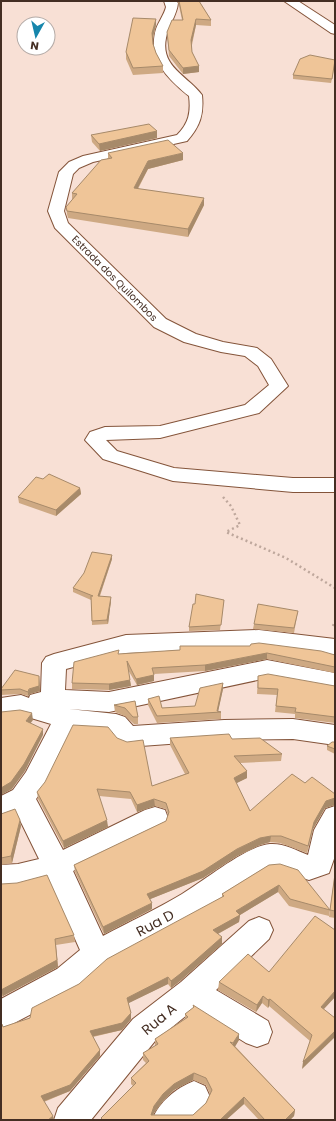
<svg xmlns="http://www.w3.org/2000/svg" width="336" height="1121" font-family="Poppins,sans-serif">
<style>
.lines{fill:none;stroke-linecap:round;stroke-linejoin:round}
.minor-casing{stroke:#84543a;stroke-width:2}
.path{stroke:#bea79c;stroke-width:2.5;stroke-dasharray:2 3;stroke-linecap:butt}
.minor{fill:#fff;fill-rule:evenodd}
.wall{fill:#cea983;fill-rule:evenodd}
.shaded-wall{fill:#a78a6a}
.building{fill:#efc598;stroke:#a78a6a;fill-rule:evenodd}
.labels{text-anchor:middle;stroke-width:4;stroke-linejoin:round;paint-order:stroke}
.far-street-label{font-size:10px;fill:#442e23;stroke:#fff}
.near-street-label{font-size:14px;fill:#442e23;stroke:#fff}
</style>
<rect width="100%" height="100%" fill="#f8e0d5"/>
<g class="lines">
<g class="minor-casing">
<g id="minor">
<path d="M164 1H176L178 3C177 15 168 26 166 38 160 67 188 76 202 95 204 115 200 126 187 141L93 162 79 168 73 174 64 211 68 223 166 319 196 334 223 342 257 348 271 359 288 386 259 413 160 438 106 440 117 451 174 468 293 478H335V492H293L173 481 103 459 85 440 90 432 105 427 160 426 245 405 269 385 258 366 245 356 221 352 184 342 154 327 55 228 48 211 59 172 69 162 83 156 177 135C189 123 191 112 189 96 168 79 147 59 156 29 159 21 164 15 166 7Z"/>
<path d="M284 1H298L335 25V34L331 33Z"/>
<path d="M259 630 335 639V657L259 648 126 653 66 669 65 690 109 692 267 660 335 673V691L267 678 109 712 69 709 116 714 125 717 133 726 224 720 293 719 335 725V745L293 739 224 740 127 747 118 744 109 733 73 730 44 788 36 799 63 850 145 810 155 807 165 810 168 818 165 826 73 871 103 936C129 922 157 909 182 894 204 881 246 846 270 844 283 843 296 850 308 855L314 830 326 809 335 806V856L329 873 309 880C291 874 279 864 261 873L202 912 107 964 79 989 1 1030V999L57 969 80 950 49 880 18 888 1 889V865L18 864 39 859 17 814 1 820V796L13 790 26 772 51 724 21 715 1 718V698L21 695 29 698 30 695 41 692 42 663 46 657 54 654 126 635Z"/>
<path d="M259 917 269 921 273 930 269 939 216 990 268 1021 272 1032 268 1043 257 1047 246 1043 193 1010 155 1041 91 1120H54L58 1108 133 1019 181 982 249 921Z"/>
<path d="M194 1081 205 1086 210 1097 205 1108 192 1120H152C159 1102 176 1088 194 1081Z"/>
</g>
</g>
<g class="path">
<path d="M223 497 231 506 240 525 226 532 286 558 335 588"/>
<path d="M333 626 335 621"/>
</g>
<use href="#minor" class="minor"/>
</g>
<g class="wall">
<path d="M178 1H199L211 20V26L196 25 192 45V52L199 66V72L183 74 169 56 167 32 182 20Z"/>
<path d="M156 25 153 39V44L156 53 163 66V73L133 75 126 59V52Z"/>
<path d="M335 60V65L331 83 293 79V75Z"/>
<path d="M157 131V138L100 151 92 142 91 135Z"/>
<path d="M108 153 183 160 148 169 138 189 204 198V205L188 237 68 218 67 214 66 207 72 200V193L108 158Z"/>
<path d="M43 479 80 488 81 494 56 516 19 503 18 497Z"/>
<path d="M112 559 100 596 111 601 108 624 92 625 91 600 73 592V588Z"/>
<path d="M224 600 220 630 189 631V627L195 604Z"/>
<path d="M298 611 294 633 253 629 254 624Z"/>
<path d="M180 646 335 655V673L267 659 205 671 154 674V681L137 685 128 670 131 686 109 690 72 689V683L119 654 180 650Z"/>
<path d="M39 676 40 691 30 694 28 696 21 694 1 695V689Z"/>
<path d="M258 676 335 686V723L295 718V714L275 712 277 695 257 694Z"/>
<path d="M223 683V689L218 711 221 712V719L157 723 148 705V699L162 708 195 706Z"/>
<path d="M135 701 138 717V724H134L125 716 115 712 114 705Z"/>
<path d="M170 738 232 739 282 754 281 761 240 763 247 771V778L236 783 250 811 305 783 335 794V805L325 808 313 829 307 853 280 843 270 842 260 845 237 856 203 878 150 899 152 909 104 934 75 872 74 865 166 821 168 815 166 809 155 806 137 812 131 799 99 796 108 827 64 848 38 799 37 792 152 786 185 774 170 745Z"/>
<path d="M335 742V754L327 750V746Z"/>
<path d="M1 814 21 826 12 863 1 865Z"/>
<path d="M269 865 330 910 329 916 289 906 278 892 240 915 239 922 218 934 222 944 180 981 171 988 168 984 128 1003 131 1013V1019L122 1030 93 1037 100 1050V1056L70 1091 44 1102 53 1116 54 1120H1L3 1027 30 1018 79 984 222 897V894Z"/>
<path d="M335 872V918L329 917Z"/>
<path d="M1 884 74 935 75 942 56 945 58 967 3 996 1 997Z"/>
<path d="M335 930V997L324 1009 302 1069 310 1041 269 1006 268 1008 262 1003 256 1012 218 990 219 982 269 972Z"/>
<path d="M193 1005 239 1040 235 1046 295 1110 294 1116 290 1120H259L244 1104 226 1120H101V1118L133 1086 131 1084V1078L146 1063 143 1060V1053L155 1046V1039L185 1019V1014L193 1008ZM193 1080 206 1085 210 1094 206 1103 193 1115H153L154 1113 163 1101 174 1090Z"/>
</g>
<g class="shaded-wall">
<path d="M156 19V25L152 40V33Z"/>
<path d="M196 19V25L191 46V40Z"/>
<path d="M199 66V72L183 74V68Z"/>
<path d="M157 131V138L100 151 99 144Z"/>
<path d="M183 153V160L148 169 134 195V188L148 161Z"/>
<path d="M204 198V205L188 237V229Z"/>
<path d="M80 488 81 494 56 516V510Z"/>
<path d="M112 555V559L98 600V596Z"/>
<path d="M111 597V601L108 624 107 620Z"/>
<path d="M267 653V659L205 671V665Z"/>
<path d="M154 675V681L137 685 136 679Z"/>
<path d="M39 676 40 691 30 694 28 696V692Z"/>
<path d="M130 680 131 686 109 690V684Z"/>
<path d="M223 683V689L218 712 217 711Z"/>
<path d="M32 713 33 720 27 728 26 721Z"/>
<path d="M43 729V735L25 771 12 789 1 795V788Z"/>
<path d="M247 771V778L233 785 234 778Z"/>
<path d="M335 798V805L325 808 313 829 307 853 314 822 326 801Z"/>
<path d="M154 799 155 806 137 812V805Z"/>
<path d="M20 820 21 826 12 863 11 856Z"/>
<path d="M107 820 108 827 64 848 63 841Z"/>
<path d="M271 836 270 842 260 845 237 856 203 878 148 900 147 894 260 838Z"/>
<path d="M279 885 278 892 240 915 239 922 212 937 213 930 236 911Z"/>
<path d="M152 903V909L104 934 103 927Z"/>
<path d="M222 937V944L180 981 171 988V981Z"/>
<path d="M55 939 58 967 3 996 1 990Z"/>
<path d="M168 977V984L127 1004V998Z"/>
<path d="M335 991V997L319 1014 321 1007Z"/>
<path d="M263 996 262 1003 256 1012 257 1005Z"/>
<path d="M270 999 269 1006 268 1008V1000Z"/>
<path d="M131 1013V1019L122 1030 90 1037V1031Z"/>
<path d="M335 1031V1037L302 1069 303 1062Z"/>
<path d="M239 1034V1040L233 1050V1043Z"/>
<path d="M100 1050V1056L70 1091 42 1102 41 1096Z"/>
<path d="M194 1073 193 1080 174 1090 163 1101 154 1113 151 1120V1115L154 1106 163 1094 174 1084Z"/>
<path d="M244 1097V1104L226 1120H220Z"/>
<path d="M295 1110 294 1116 290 1120H285Z"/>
<path d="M53 1116 54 1120H48Z"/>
</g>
<g class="building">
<path d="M179 1H199L211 20 196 19 191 40 192 52 199 66 183 68 169 50 167 32 172 20H183Z"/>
<path d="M133 18 156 19 152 33 153 44 156 53 163 66 133 68 126 52Z"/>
<path d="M310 55 335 60 332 79 293 75 300 59Z"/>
<path d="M149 124 157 131 99 144 91 135Z"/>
<path d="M168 140 183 153 148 161 134 188 204 198 188 229 67 211 66 207 77 194 72 193 101 160 112 158 108 153Z"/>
<path d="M49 474 80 488 56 510 18 497 36 477 43 479Z"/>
<path d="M92 552 112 555 98 596 111 597 107 620 92 621 91 596H93L73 588 84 573Z"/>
<path d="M196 594 224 600 221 625 189 627 193 604H195Z"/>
<path d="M258 604 298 611 294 628 254 624Z"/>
<path d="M259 643 321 651 335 655V667L267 653 205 665 152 668 154 675 136 679 127 661 130 680 109 684 72 683 74 662 119 650 118 654 180 650V646H250L251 644Z"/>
<path d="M15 670 39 676V686L29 689 28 692 20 689 1 690V689Z"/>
<path d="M268 674 335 686V717L295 712 296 708 276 706 278 689 258 688V676Z"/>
<path d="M223 683 217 711 221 712 157 716 148 699 159 696 162 708 195 706 200 688Z"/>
<path d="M135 701 138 717H133L125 708 114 705Z"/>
<path d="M20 710 32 713 26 721 43 729 24 764 11 782 1 788V712Z"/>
<path d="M73 725 108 727 117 738 127 742 143 740 152 786 189 773 170 738 229 734 232 739 260 738 282 754 234 756 247 771 234 778 250 811 292 774 305 783 312 777 335 794V798L326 801 314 822 308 846 281 836H271L260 838 237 849 203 871 147 894 152 903 103 927 74 865 166 821 169 812 166 803 154 799 137 805 130 792 97 789 107 820 63 841 37 792 45 782Z"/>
<path d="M332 742H335V749L327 746Z"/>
<path d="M15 809 20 820 11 856 1 858V814Z"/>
<path d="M280 864 298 870 330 910 290 899 279 885 236 911 240 915 213 930 222 937 180 974 171 981 168 977 127 998 131 1013 122 1023 90 1031 100 1050 70 1085 41 1096 53 1116 48 1120H1V1024H2L3 1027 30 1018 32 1008 79 984 107 959 224 896 222 894 269 865Z"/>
<path d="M335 874V911L330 910Z"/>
<path d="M47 875 74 935 55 939 57 960 1 990V884L17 883Z"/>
<path d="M315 916 335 930V991L321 1007 335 1018V1031L303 1062 312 1035 270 999 268 1000 263 996 257 1005 219 982 248 954 269 972Z"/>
<path d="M193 1005 239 1034 233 1043 230 1042 295 1110 285 1120H265L244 1097 220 1120H103L101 1118 136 1083 131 1078 149 1061 143 1053 158 1044 155 1039 188 1017 185 1014 194 1007ZM194 1073 206 1078 212 1090 206 1103 193 1115H151L154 1106 163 1094 174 1084Z"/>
</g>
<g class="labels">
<g class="far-street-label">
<text transform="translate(115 278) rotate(45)" y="4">Estrada dos Quilombos</text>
</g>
<g class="near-street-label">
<text transform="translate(155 923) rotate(-28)" y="5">Rua D</text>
<text transform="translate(159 1019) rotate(-40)" y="5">Rua A</text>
</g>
</g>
<rect width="336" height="1121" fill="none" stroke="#442e23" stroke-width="4"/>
<g transform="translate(36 36) rotate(188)"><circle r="19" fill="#ffffff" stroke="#b4aba7"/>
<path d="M0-3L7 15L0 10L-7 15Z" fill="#1686ac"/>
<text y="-6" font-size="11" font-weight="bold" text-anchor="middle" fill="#442e23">N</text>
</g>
</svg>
